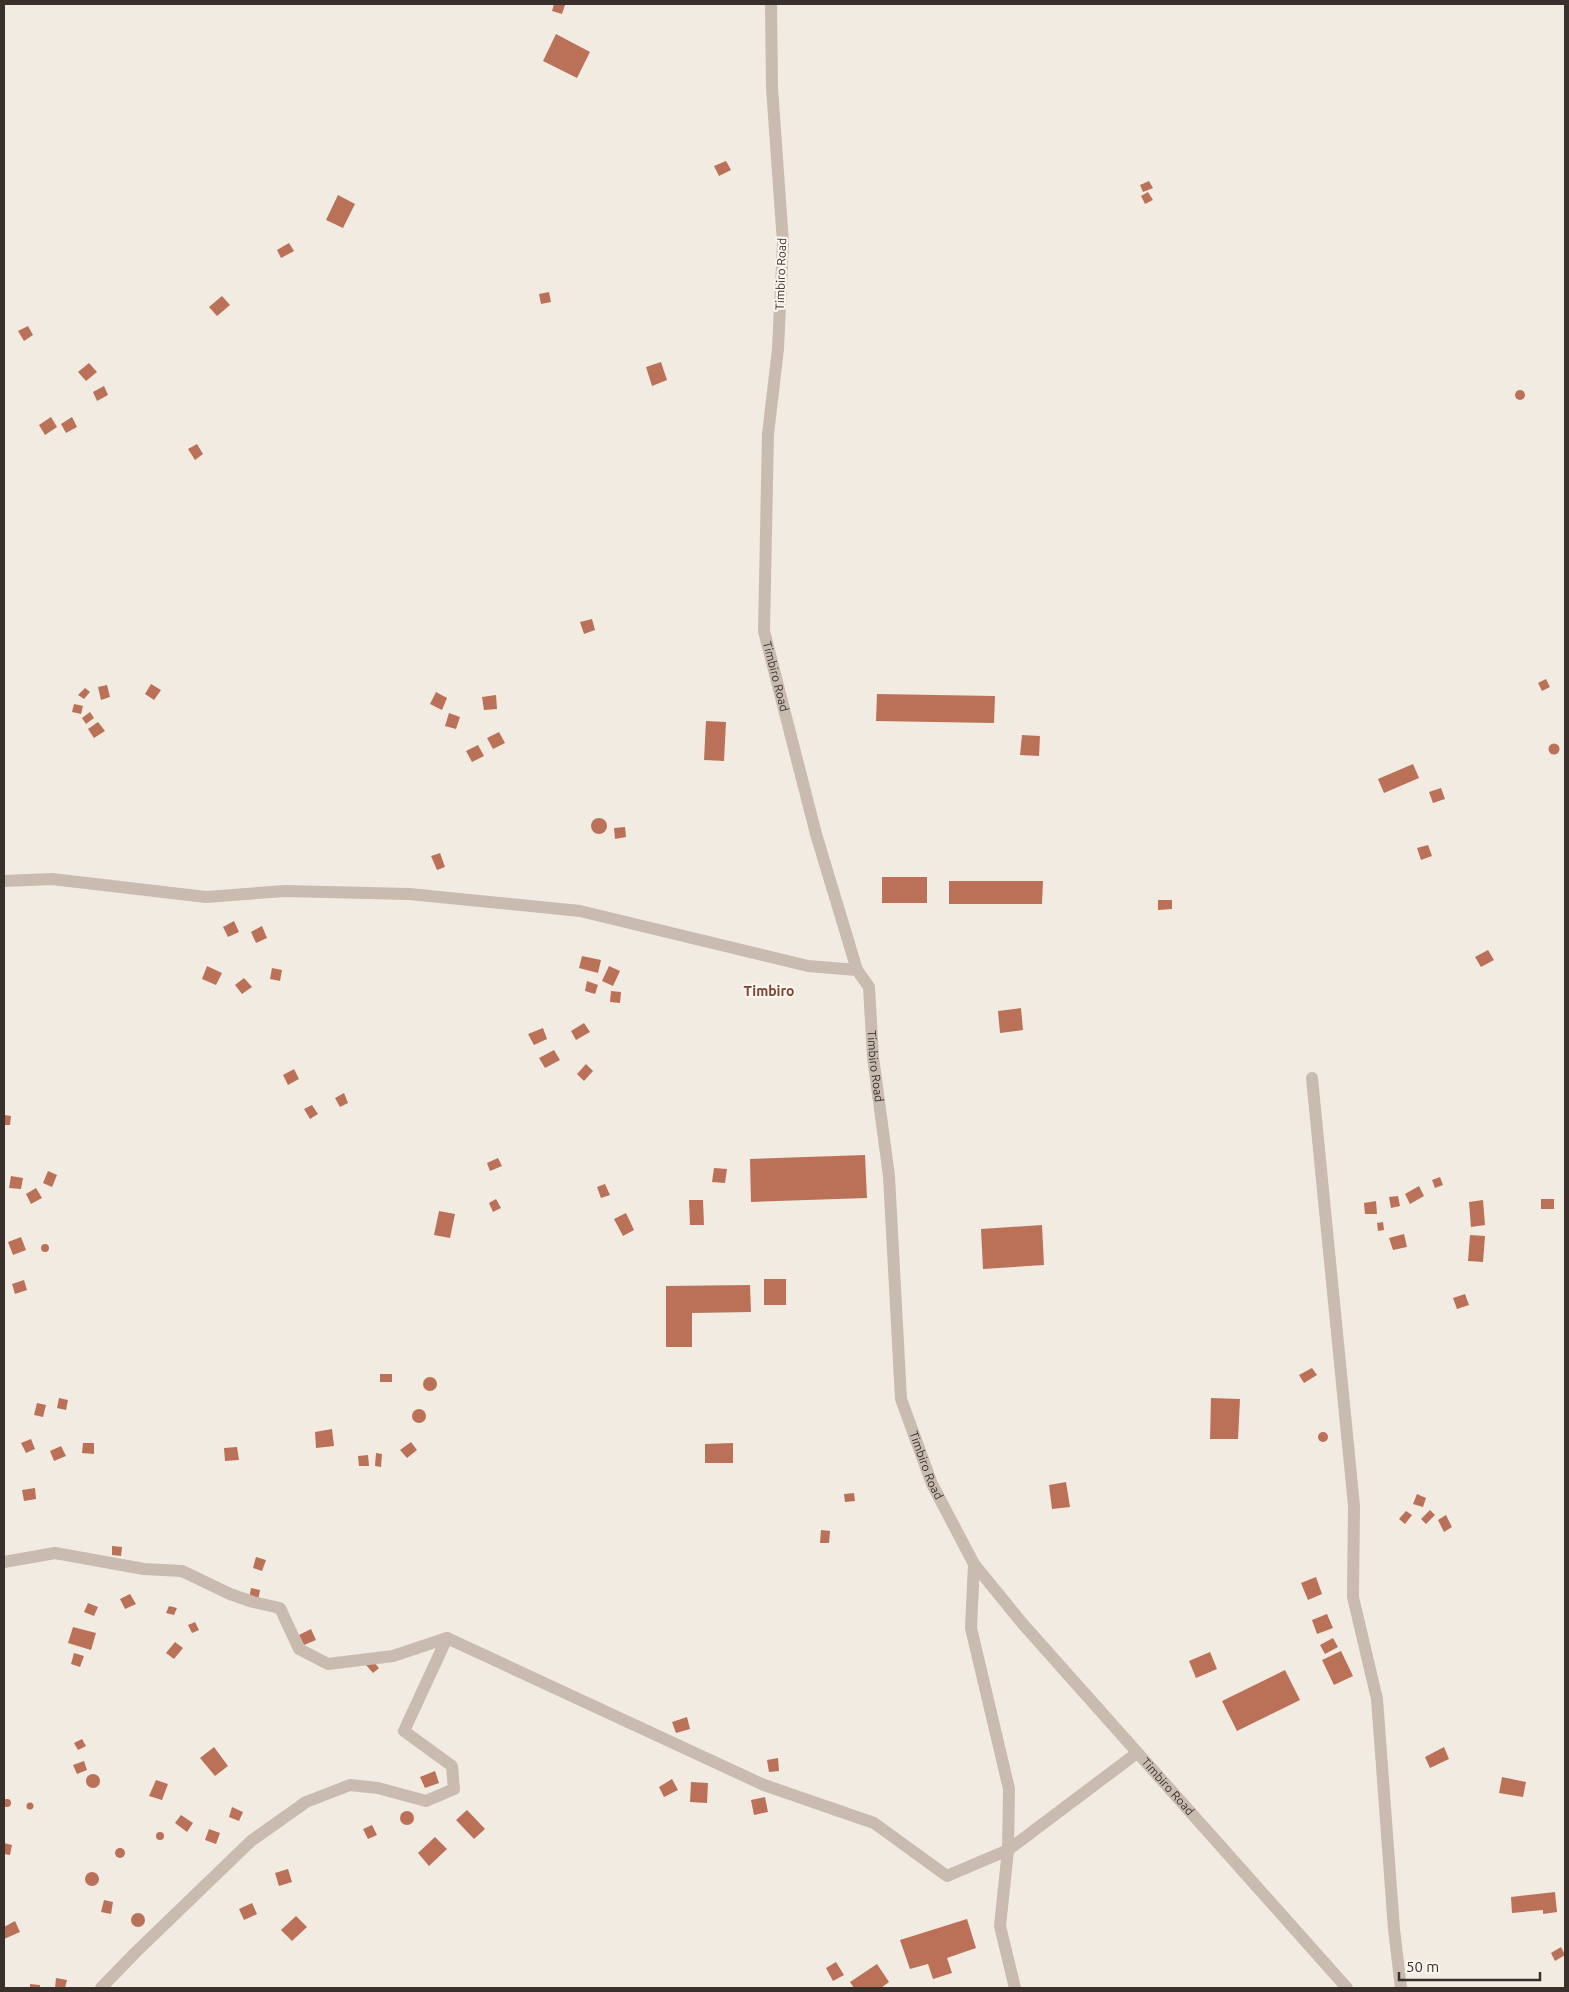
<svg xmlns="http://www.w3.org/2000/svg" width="1569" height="1992" font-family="Ubuntu,sans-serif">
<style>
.building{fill:#bb7157}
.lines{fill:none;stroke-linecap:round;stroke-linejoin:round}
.minor{stroke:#c9bbaf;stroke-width:12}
.labels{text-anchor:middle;stroke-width:4.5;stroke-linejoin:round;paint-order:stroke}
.street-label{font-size:12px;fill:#39302c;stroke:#f9f5ef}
.neighbourhood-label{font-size:14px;font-weight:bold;fill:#80422d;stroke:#f9f5ef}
</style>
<rect width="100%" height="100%" fill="#f2ebe2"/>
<g class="building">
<path d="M554 4 565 5 562 14 552 11Z"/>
<path d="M556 34 590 52 577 78 543 61Z"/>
<path d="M726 161 731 170 719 176 714 166Z"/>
<path d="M1149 181 1153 188 1143 192 1140 185Z"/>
<path d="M1148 192 1153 200 1145 204 1141 196Z"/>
<path d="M338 195 355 204 343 228 326 220Z"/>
<path d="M289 243 294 251 281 258 277 250Z"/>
<path d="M549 292 551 302 541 304 539 294Z"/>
<path d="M222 296 230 305 217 316 209 307Z"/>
<path d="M28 326 33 335 24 341 18 331Z"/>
<path d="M661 362 667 380 652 386 646 367Z"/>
<path d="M89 363 97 372 86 381 78 372Z"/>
<path d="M104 386 108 395 97 401 93 392Z"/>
<circle cx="1520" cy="395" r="5"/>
<path d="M51 417 57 427 45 435 39 425Z"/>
<path d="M72 417 77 427 66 433 61 424Z"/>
<path d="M197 444 203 454 195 460 188 449Z"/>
<path d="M592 619 595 630 584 634 580 622Z"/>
<path d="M1546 679 1550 687 1542 691 1538 683Z"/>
<path d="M151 684 161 690 154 700 145 694Z"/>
<path d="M107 685 110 697 101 700 98 687Z"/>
<path d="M85 688 90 692 84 699 78 695Z"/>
<path d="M436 692 447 698 442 710 430 704Z"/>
<path d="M877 694 995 696 994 723 876 721Z"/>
<path d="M496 695 497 709 484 710 482 697Z"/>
<path d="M74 704 83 706 81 714 72 712Z"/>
<path d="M90 712 94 718 86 724 82 718Z"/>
<path d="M449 713 460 717 456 729 445 726Z"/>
<path d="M706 721 726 722 724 761 704 760Z"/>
<path d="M98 722 105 731 94 738 88 729Z"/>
<path d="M499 732 505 743 493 749 487 738Z"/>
<path d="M1022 735 1040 736 1039 756 1020 755Z"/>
<circle cx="1554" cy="749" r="5.5"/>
<path d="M478 745 484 756 472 762 466 751Z"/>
<path d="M1413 764 1419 778 1384 793 1378 779Z"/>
<path d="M1441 788 1445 799 1433 803 1429 792Z"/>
<circle cx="599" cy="826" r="8"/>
<path d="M625 827 626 837 615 839 614 828Z"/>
<path d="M1428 845 1432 856 1421 860 1417 848Z"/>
<path d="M440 853 445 867 437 870 431 856Z"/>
<rect x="882" y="877" width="45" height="26"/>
<path d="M949 881H1043L1042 904H949Z"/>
<path d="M1158 900H1172V909L1158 910Z"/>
<path d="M234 921 239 932 228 937 223 927Z"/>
<path d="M262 926 267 938 256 943 251 932Z"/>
<path d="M1488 950 1494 960 1481 967 1475 957Z"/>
<path d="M582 956 601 960 598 973 579 968Z"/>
<path d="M207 966 222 973 216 985 202 979Z"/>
<path d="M609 966 620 971 613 986 602 981Z"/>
<path d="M272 968 282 970 280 981 270 979Z"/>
<path d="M244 978 252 987 242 994 235 985Z"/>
<path d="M587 981 598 985 595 994 585 991Z"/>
<path d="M611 991 621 992 620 1003 610 1002Z"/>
<path d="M1021 1008 1023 1030 1000 1033 998 1011Z"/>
<path d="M584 1023 590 1032 576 1040 571 1031Z"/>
<path d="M543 1028 547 1039 534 1045 528 1034Z"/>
<path d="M554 1050 560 1060 545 1068 539 1058Z"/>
<path d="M586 1064 593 1071 584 1081 577 1074Z"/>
<path d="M294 1069 299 1079 288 1085 283 1075Z"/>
<path d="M344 1093 348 1103 340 1107 335 1098Z"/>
<path d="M312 1105 318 1114 310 1119 304 1109Z"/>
<path d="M4 1115 11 1116 10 1125H4Z"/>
<path d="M865 1155 867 1198 751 1202 750 1159Z"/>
<path d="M498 1158 502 1166 490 1171 487 1163Z"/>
<path d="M714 1168 727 1169 725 1183 712 1182Z"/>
<path d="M48 1171 57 1175 52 1187 43 1183Z"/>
<path d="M11 1176 23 1178 21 1189 9 1188Z"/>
<path d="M1440 1177 1443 1185 1435 1188 1432 1180Z"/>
<path d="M605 1184 610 1195 601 1198 597 1187Z"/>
<path d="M1419 1186 1424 1196 1410 1204 1405 1194Z"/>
<path d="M36 1188 42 1198 31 1204 26 1194Z"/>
<path d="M1398 1196 1400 1206 1391 1208 1389 1197Z"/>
<path d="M496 1199 501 1208 493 1212 489 1203Z"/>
<rect x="1541" y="1199" width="13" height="10"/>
<path d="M689 1200H703L704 1225H690Z"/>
<path d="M1483 1200 1485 1225 1471 1227 1469 1202Z"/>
<path d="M1376 1201 1377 1214H1365L1364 1203Z"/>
<path d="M439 1211 455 1214 450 1238 434 1235Z"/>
<path d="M626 1213 634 1230 623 1236 614 1219Z"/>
<path d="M1383 1222 1384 1230 1378 1231 1377 1223Z"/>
<path d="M1042 1225 1044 1265 983 1269 981 1229Z"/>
<path d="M1404 1234 1407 1247 1393 1250 1389 1238Z"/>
<path d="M1470 1235 1485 1236 1483 1262 1468 1261Z"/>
<path d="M21 1237 26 1250 13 1255 8 1242Z"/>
<circle cx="45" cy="1248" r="4"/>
<rect x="764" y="1279" width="22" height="26"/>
<path d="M24 1280 27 1290 15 1294 12 1284Z"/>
<path d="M750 1285 751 1312 692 1313V1347H666V1286Z"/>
<path d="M1465 1294 1469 1305 1457 1309 1453 1298Z"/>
<path d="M1312 1368 1317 1375 1304 1383 1299 1375Z"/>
<rect x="380" y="1374" width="12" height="8"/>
<circle cx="430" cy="1384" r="7"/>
<path d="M59 1398 68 1400 66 1410 57 1408Z"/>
<path d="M1211 1398 1240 1399 1238 1439H1210Z"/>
<path d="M37 1403 46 1405 43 1417 34 1415Z"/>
<circle cx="419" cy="1416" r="7"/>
<path d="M332 1429 334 1446 316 1448 315 1432Z"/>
<circle cx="1323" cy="1437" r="5"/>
<path d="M31 1439 35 1449 26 1453 21 1443Z"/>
<path d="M411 1442 417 1450 407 1458 400 1450Z"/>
<path d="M83 1443H94V1454L82 1453Z"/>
<path d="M733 1443V1463H705V1444Z"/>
<path d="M61 1446 66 1456 54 1461 50 1451Z"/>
<path d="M237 1447 239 1460 225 1461 224 1448Z"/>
<path d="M376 1453 382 1454 381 1467 375 1466Z"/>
<path d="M368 1455 369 1466H359L358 1456Z"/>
<path d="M1066 1482 1070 1507 1052 1509 1049 1485Z"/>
<path d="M35 1488 36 1499 24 1501 22 1490Z"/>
<path d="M854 1493 855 1501 845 1502 844 1494Z"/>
<path d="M1417 1494 1426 1498 1423 1507 1413 1504Z"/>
<path d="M1430 1510 1435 1515 1426 1524 1421 1519Z"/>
<path d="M1406 1511 1412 1515 1405 1524 1399 1519Z"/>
<path d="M1446 1515 1452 1527 1444 1532 1438 1520Z"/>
<path d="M821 1530 830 1531 829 1543H820Z"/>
<path d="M112 1546 122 1547 121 1556 112 1555Z"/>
<path d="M256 1557 266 1560 262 1571 253 1568Z"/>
<path d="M1316 1577 1322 1594 1308 1600 1301 1583Z"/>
<path d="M251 1588 260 1590 258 1601 249 1599Z"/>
<path d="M130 1594 136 1604 125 1609 120 1599Z"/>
<path d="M88 1603 98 1607 94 1616 84 1612Z"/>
<path d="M169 1606 177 1608 174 1615 166 1613Z"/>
<path d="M1327 1614 1333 1628 1317 1634 1312 1620Z"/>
<path d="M195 1622 199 1630 192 1633 188 1625Z"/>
<path d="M73 1627 96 1633 91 1650 68 1643Z"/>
<path d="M311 1629 316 1640 304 1645 299 1635Z"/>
<path d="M1333 1638 1338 1647 1325 1654 1320 1645Z"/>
<path d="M175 1642 183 1648 174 1659 166 1653Z"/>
<path d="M1341 1651 1353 1676 1334 1685 1322 1660Z"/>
<path d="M1210 1652 1217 1669 1196 1678 1189 1661Z"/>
<path d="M74 1653 84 1656 80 1667 71 1664Z"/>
<path d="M372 1660 379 1668 373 1673 366 1665Z"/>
<path d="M1285 1670 1300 1700 1237 1731 1222 1701Z"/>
<path d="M687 1717 690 1729 676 1733 672 1722Z"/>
<path d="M82 1739 86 1746 78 1750 74 1743Z"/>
<path d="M214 1747 228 1766 215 1776 200 1758Z"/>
<path d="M1444 1747 1449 1759 1430 1768 1425 1757Z"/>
<path d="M778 1758 779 1771 769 1772 767 1760Z"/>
<path d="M84 1761 87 1770 77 1774 73 1765Z"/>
<path d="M435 1771 439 1783 425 1788 420 1777Z"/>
<circle cx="93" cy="1781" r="7"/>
<path d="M1502 1777 1526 1782 1523 1797 1499 1793Z"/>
<path d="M672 1779 678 1790 664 1797 659 1787Z"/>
<path d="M156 1780 168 1784 162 1800 149 1796Z"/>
<path d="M691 1782 708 1783 707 1803 690 1802Z"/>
<path d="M765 1797 768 1812 754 1815 751 1800Z"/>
<circle cx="7" cy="1803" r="4"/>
<circle cx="30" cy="1806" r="3.5"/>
<path d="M232 1807 243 1812 239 1821 229 1817Z"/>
<path d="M467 1810 485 1829 474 1839 456 1820Z"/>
<circle cx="407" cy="1818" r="7"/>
<path d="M181 1815 193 1823 187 1832 175 1823Z"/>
<path d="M372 1825 377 1835 368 1839 363 1829Z"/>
<path d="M209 1829 220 1833 216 1844 205 1840Z"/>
<circle cx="160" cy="1836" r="4"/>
<path d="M435 1837 447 1849 429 1866 418 1853Z"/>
<path d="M4 1843 12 1845 10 1855 4 1854Z"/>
<circle cx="120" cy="1853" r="5"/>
<path d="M288 1869 292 1882 279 1886 275 1873Z"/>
<circle cx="92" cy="1879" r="7"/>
<path d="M1555 1892 1557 1912 1543 1914V1910L1512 1913 1511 1897Z"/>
<path d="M104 1900 113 1902 111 1914 101 1912Z"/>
<path d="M252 1903 257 1914 244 1920 239 1909Z"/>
<circle cx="138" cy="1920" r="7"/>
<path d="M296 1916 307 1927 292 1941 281 1930Z"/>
<path d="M967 1919 976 1948 947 1958 952 1973 933 1979 928 1964 910 1969 900 1940Z"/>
<path d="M15 1921 20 1932 4 1939V1927Z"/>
<path d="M1561 1947 1565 1955 1555 1961 1551 1953Z"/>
<path d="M836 1962 844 1975 833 1981 826 1968Z"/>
<path d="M877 1964 889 1982 881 1988H854L850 1982Z"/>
<path d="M56 1978 67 1980 65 1988H55Z"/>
<path d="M30 1984 40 1985V1988H30Z"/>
</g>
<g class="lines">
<g class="minor">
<path id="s1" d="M771 4 772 88 783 243 778 349 768 434 764 631 816 834 857 970 869 987 873 1057 889 1176 901 1399 932 1484 974 1564 1022 1623 1347 1988"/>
<path d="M4 881 52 879 206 897 285 891 409 894 580 911 808 966 857 970"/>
<path d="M1312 1078 1354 1506 1353 1597 1377 1699 1394 1929 1401 1988"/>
<path d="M4 1562 55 1553 144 1569 182 1571 230 1594 253 1602 280 1608 299 1649 328 1664 393 1656 447 1638 764 1785 874 1823 947 1876 1008 1850 1137 1753"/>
<path d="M974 1564 971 1628 1009 1789 1008 1850 1000 1926 1015 1988"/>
<path d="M101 1988 136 1952 251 1841 306 1802 350 1785 378 1788 426 1801 454 1789 452 1766 404 1731 447 1638"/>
</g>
</g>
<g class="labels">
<g class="street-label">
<text transform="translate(781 274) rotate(-88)" y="4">Timbiro Road</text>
<text dy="4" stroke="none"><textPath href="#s1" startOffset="675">Timbiro Road</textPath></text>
<text dy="4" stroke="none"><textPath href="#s1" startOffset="1080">Timbiro Road</textPath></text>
<text dy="4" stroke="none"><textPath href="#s1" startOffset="1485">Timbiro Road</textPath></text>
<text dy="4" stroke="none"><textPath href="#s1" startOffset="1890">Timbiro Road</textPath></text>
</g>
<g class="neighbourhood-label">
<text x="769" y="996">Timbiro</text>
</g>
</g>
<rect width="1569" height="1992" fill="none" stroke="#39302c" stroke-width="10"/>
<path d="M1399 1972v8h141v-8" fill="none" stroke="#39302c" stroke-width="2.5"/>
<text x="1406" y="1972" font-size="15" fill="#39302c" stroke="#f9f5ef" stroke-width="4" paint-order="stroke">50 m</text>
</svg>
